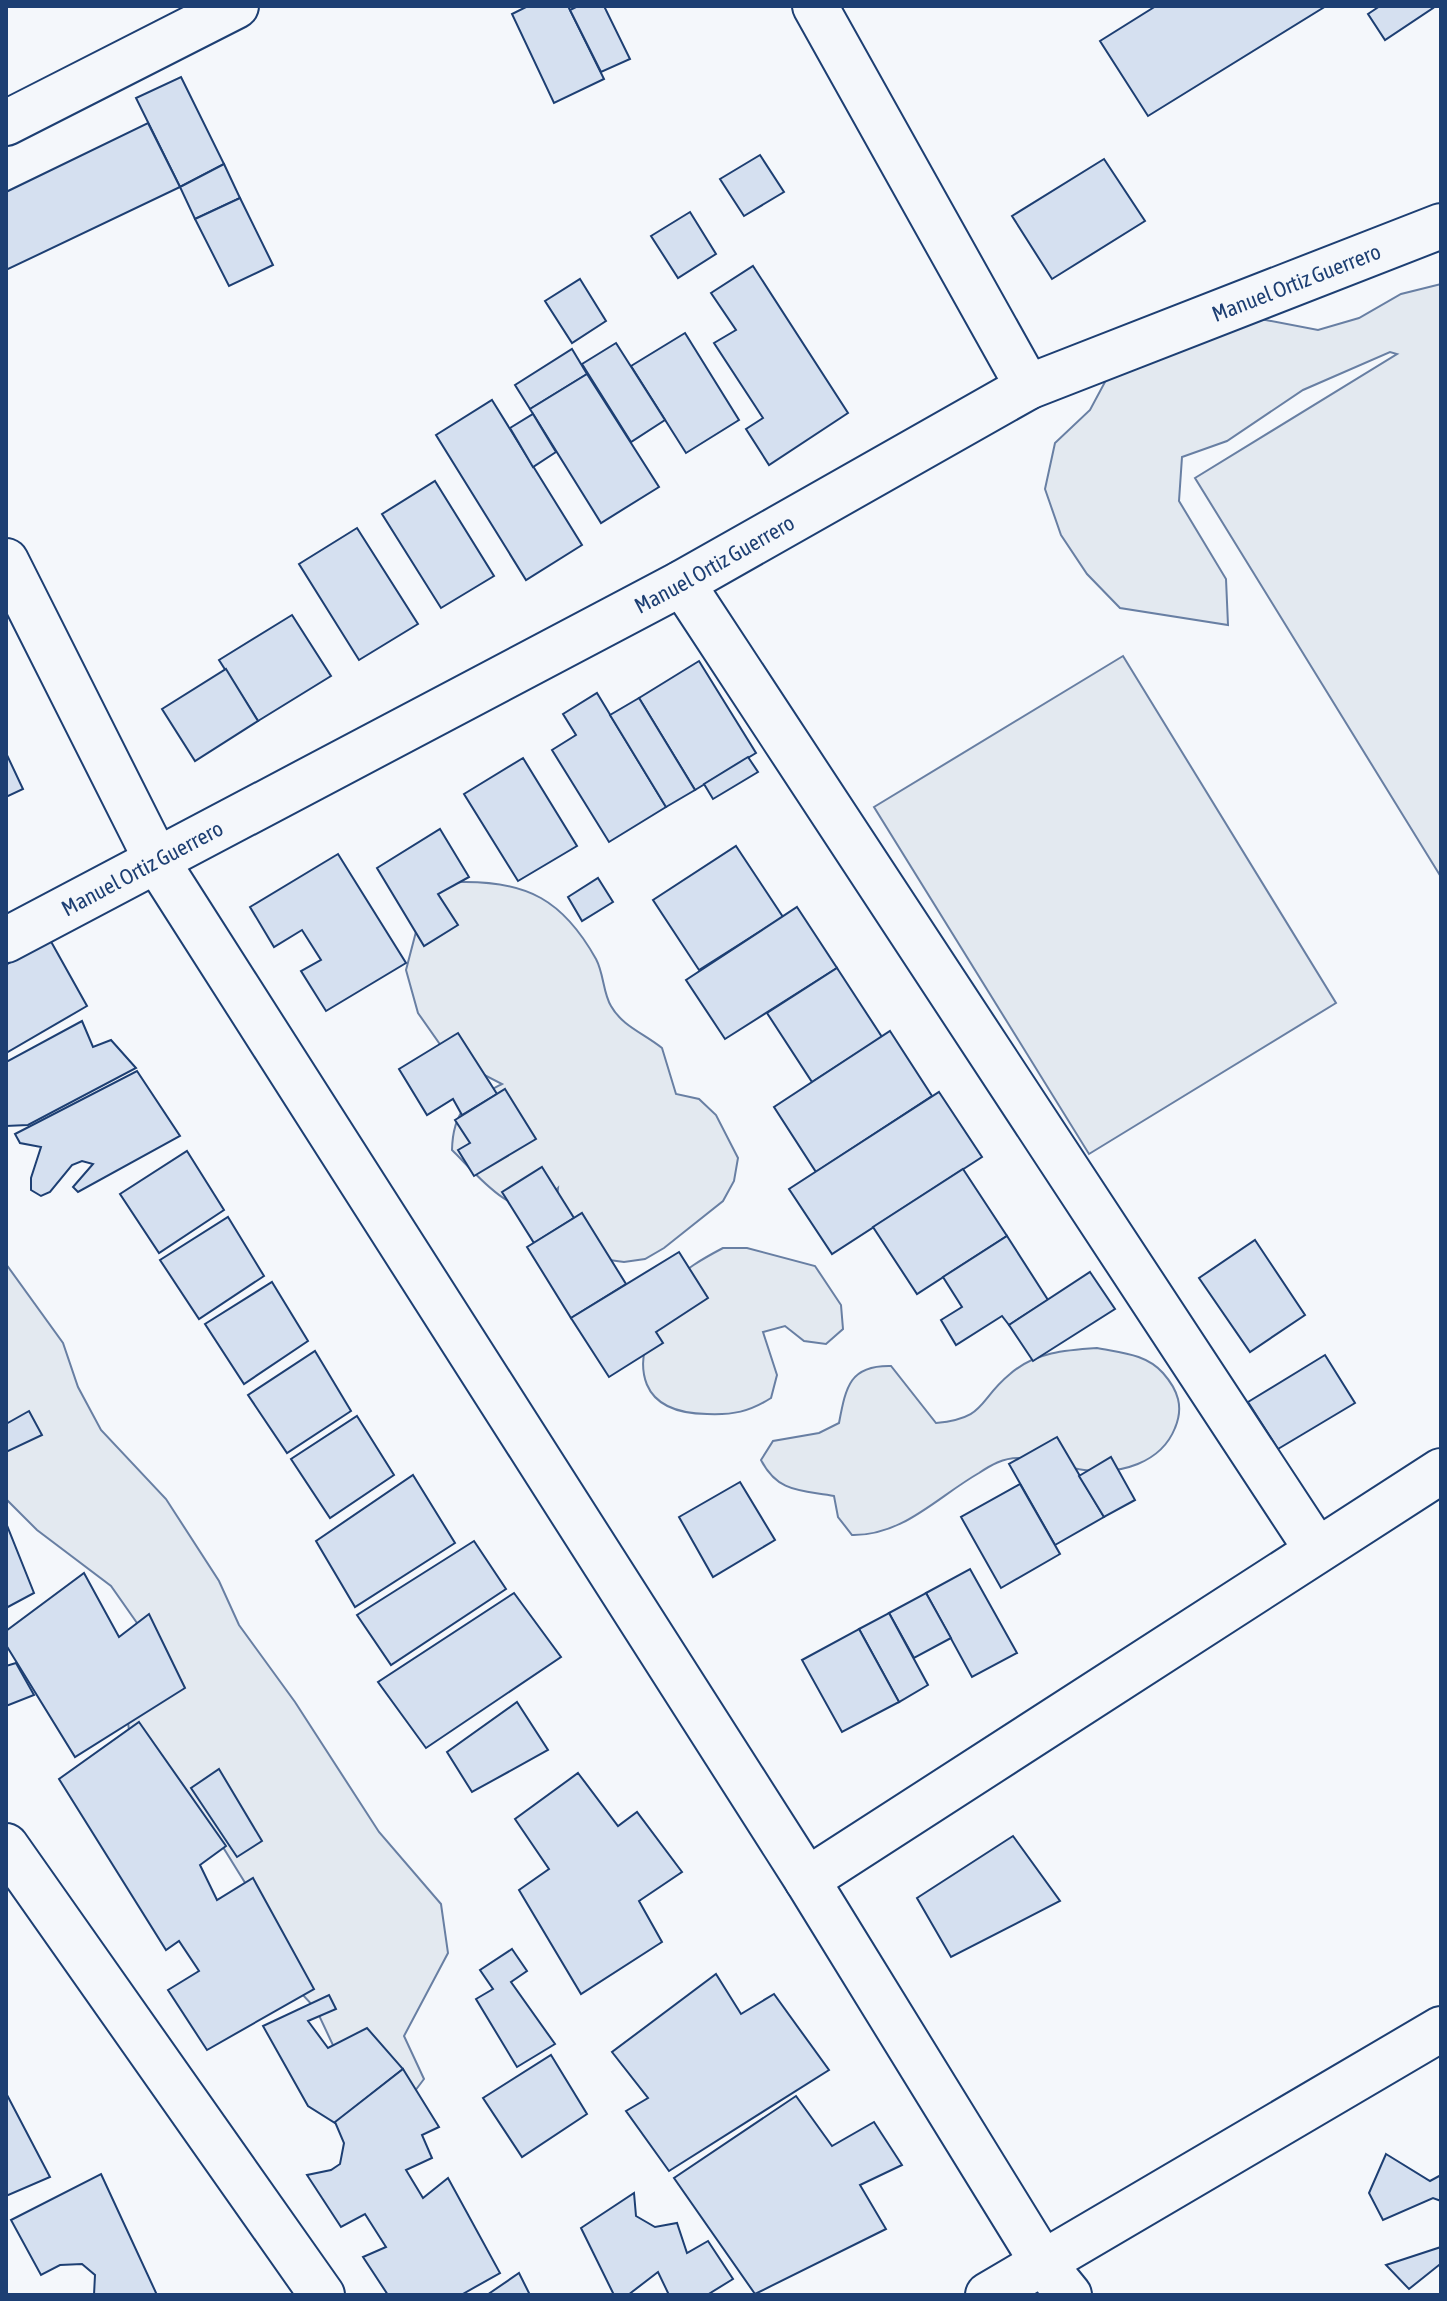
<svg xmlns="http://www.w3.org/2000/svg" width="1447" height="2301" font-family="'Asap Condensed',sans-serif">
<style>
.green{fill:#e3e9f0;stroke:#687fa3;stroke-width:2}
.building{fill:#d5e0f0;stroke:#1d3f73;stroke-width:2}
.lines{fill:none;stroke-linecap:round;stroke-linejoin:round}
.minor-casing{stroke:#1d3f73;stroke-width:48}
.minor{stroke:#f4f7fb;stroke-width:44}
.labels{text-anchor:middle;stroke-width:6;stroke-linejoin:round;paint-order:stroke}
.street-label{font-size:22px;fill:#1d3f73;stroke:#f4f7fb}
</style>
<rect width="100%" height="100%" fill="#f4f7fb"/>
<g class="green">
<path d="M1441 284V877L1195 478 1397 354 1390 352 1303 390 1227 441 1182 457 1179 501 1226 579 1228 625 1120 608 1087 574 1061 535 1045 489 1055 443 1090 410 1113 367 1224 312 1318 330 1359 318 1401 294Z"/>
<path d="M1123 656 1336 1003 1089 1154 874 807Z"/>
<path d="M461 882C527 881 563 900 596 959 604 974 603 993 611 1006 622 1026 645 1034 662 1048L676 1094 699 1099 716 1115 738 1158 734 1181 723 1201 664 1248 645 1259 624 1262 602 1259 556 1209 558 1188C554 1192 550 1198 545 1202 515 1225 472 1169 452 1150 453 1109 468 1102 502 1084L463 1064 444 1050 418 1013 406 970 423 905 437 887Z"/>
<path d="M723 1248H747L815 1266 841 1305 843 1329 826 1344 804 1341 785 1326 763 1332 777 1375 771 1398C749 1412 733 1415 707 1414 639 1413 632 1369 655 1316 659 1307 662 1295 668 1288 682 1270 704 1258 723 1248Z"/>
<path d="M6 1264 63 1343 78 1387 101 1430 166 1499 219 1581 239 1625 295 1702 379 1832 441 1904 448 1953 404 2036 424 2079 396 2116 355 2092 316 2009 287 1978 252 1894 203 1815 132 1755 127 1714 137 1623 111 1586 37 1530 6 1499Z"/>
<path d="M1097 1348C1122 1353 1146 1354 1163 1373 1178 1390 1184 1407 1175 1428 1161 1463 1120 1475 1084 1470 1062 1467 1040 1458 1018 1458 1003 1458 991 1465 979 1473 937 1497 903 1536 852 1535L838 1517 834 1496C801 1490 778 1493 761 1460L773 1441 819 1433 839 1423C846 1386 850 1365 891 1366L936 1423C987 1418 977 1401 1010 1374 1035 1352 1066 1350 1097 1348Z"/>
</g>
<g class="building">
<path d="M528 6H568L604 79 554 103 512 14Z"/>
<path d="M578 6H604L630 59 601 72 570 10Z"/>
<path d="M1156 6H1326L1148 116 1100 41Z"/>
<path d="M1380 6H1431L1433 8 1385 40 1368 14Z"/>
<path d="M181 77 224 164 180 187 136 98Z"/>
<path d="M148 123 180 187 6 270V192Z"/>
<path d="M760 155 784 192 744 216 720 179Z"/>
<path d="M1104 159 1145 221 1052 279 1012 216Z"/>
<path d="M224 164 240 198 195 219 180 187Z"/>
<path d="M240 198 273 265 229 286 195 219Z"/>
<path d="M690 212 716 254 678 278 651 236Z"/>
<path d="M753 266 848 413 769 465 746 429 763 418 714 343 736 330 711 293Z"/>
<path d="M580 279 606 321 572 343 545 301Z"/>
<path d="M685 333 739 420 686 453 631 366Z"/>
<path d="M616 343 665 420 631 442 582 364Z"/>
<path d="M572 349 587 374 530 409 515 385Z"/>
<path d="M587 374 659 487 601 523 530 409Z"/>
<path d="M492 400 582 545 526 580 436 435Z"/>
<path d="M533 414 556 452 533 467 510 428Z"/>
<path d="M435 481 494 576 441 608 382 514Z"/>
<path d="M357 528 418 624 359 660 299 564Z"/>
<path d="M292 615 331 676 258 721 219 660Z"/>
<path d="M699 661 756 753 695 790 639 698Z"/>
<path d="M226 669 258 721 195 761 162 709Z"/>
<path d="M597 693 666 807 609 842 552 750 576 735 563 714Z"/>
<path d="M639 698 695 790 666 807 610 715Z"/>
<path d="M6 753 23 789 6 797Z"/>
<path d="M748 757 758 772 713 799 704 784Z"/>
<path d="M523 758 577 846 518 881 464 794Z"/>
<path d="M440 829 469 877 438 894 458 925 424 946 377 868Z"/>
<path d="M736 846 783 917 699 970 653 900Z"/>
<path d="M338 854 406 963 326 1011 301 971 321 960 302 930 274 947 250 907Z"/>
<path d="M598 878 613 902 582 921 568 897Z"/>
<path d="M797 907 837 968 725 1039 686 980Z"/>
<path d="M49 938 87 1006 6 1053V965Z"/>
<path d="M837 968 882 1037 812 1082 767 1013Z"/>
<path d="M82 1021 93 1047 111 1040 136 1068 28 1125 6 1126V1062Z"/>
<path d="M890 1031 932 1096 816 1172 774 1107Z"/>
<path d="M458 1033 497 1094 462 1115 453 1099 427 1115 399 1069Z"/>
<path d="M137 1071 180 1136 78 1192 73 1187 93 1164 82 1161 72 1165 50 1192 41 1196 31 1190V1178L41 1147 20 1143 15 1134Z"/>
<path d="M505 1089 536 1139 474 1176 458 1150 470 1143 455 1120Z"/>
<path d="M939 1092 982 1157 832 1254 789 1189Z"/>
<path d="M187 1151 224 1210 159 1253 120 1194Z"/>
<path d="M542 1167 574 1218 534 1243 502 1192Z"/>
<path d="M963 1169 1007 1236 917 1294 873 1227Z"/>
<path d="M582 1213 626 1284 571 1318 527 1247Z"/>
<path d="M228 1217 264 1276 199 1319 160 1260Z"/>
<path d="M1007 1236 1048 1300 1009 1325 1002 1316 956 1345 941 1320 962 1307 943 1277Z"/>
<path d="M1255 1240 1305 1315 1250 1352 1199 1278Z"/>
<path d="M679 1252 708 1298 656 1332 663 1343 609 1377 571 1318Z"/>
<path d="M1090 1272 1115 1309 1033 1361 1009 1325Z"/>
<path d="M272 1282 308 1341 244 1384 205 1324Z"/>
<path d="M315 1351 351 1411 287 1453 248 1395Z"/>
<path d="M1325 1355 1355 1403 1278 1449 1248 1402Z"/>
<path d="M29 1411 42 1435 6 1452V1424Z"/>
<path d="M357 1416 394 1475 330 1518 291 1459Z"/>
<path d="M1057 1437 1104 1517 1055 1545 1009 1464Z"/>
<path d="M1111 1457 1135 1500 1104 1517 1079 1476Z"/>
<path d="M413 1475 455 1543 355 1607 316 1541Z"/>
<path d="M740 1482 775 1540 713 1577 679 1517Z"/>
<path d="M1020 1484 1060 1554 1001 1588 961 1517Z"/>
<path d="M6 1523 34 1593 6 1608Z"/>
<path d="M474 1541 506 1589 391 1665 357 1615Z"/>
<path d="M970 1569 1017 1653 972 1677 926 1593Z"/>
<path d="M84 1573 119 1637 149 1614 185 1688 75 1757 6 1645V1631Z"/>
<path d="M514 1593 561 1657 426 1748 378 1682Z"/>
<path d="M926 1593 951 1638 914 1658 889 1613Z"/>
<path d="M889 1613 928 1685 899 1702 859 1629Z"/>
<path d="M859 1629 899 1702 842 1732 802 1660Z"/>
<path d="M16 1663 34 1695 6 1706V1666Z"/>
<path d="M517 1702 548 1750 472 1792 447 1752Z"/>
<path d="M139 1722 226 1846 200 1865 217 1900 253 1878 314 1989 207 2050 168 1990 199 1971 179 1941 166 1950 59 1779Z"/>
<path d="M219 1769 262 1841 237 1857 191 1788Z"/>
<path d="M578 1773 618 1826 637 1812 682 1872 639 1901 662 1942 581 1994 519 1890 549 1869 515 1819Z"/>
<path d="M1013 1836 1060 1901 951 1957 917 1898Z"/>
<path d="M512 1949 527 1971 511 1982 555 2044 517 2067 476 1999 493 1989 480 1970Z"/>
<path d="M716 1974 741 2014 774 1994 829 2070 669 2171 626 2111 648 2098 612 2052Z"/>
<path d="M329 1995 336 2009 308 2021 328 2048 367 2028 403 2069 335 2123 308 2106 263 2026Z"/>
<path d="M551 2055 587 2114 522 2157 483 2098Z"/>
<path d="M403 2069 439 2127 422 2135 432 2158 406 2170 423 2198 448 2178 500 2273 461 2295H388L363 2257 386 2247 365 2214 341 2227 307 2175 331 2170 340 2164 344 2143 335 2122Z"/>
<path d="M6 2093 50 2177 6 2196Z"/>
<path d="M796 2096 832 2146 874 2122 902 2165 860 2185 886 2229 755 2294 674 2178Z"/>
<path d="M1386 2154 1430 2181 1441 2175V2201L1433 2198 1383 2220 1369 2193Z"/>
<path d="M101 2174 157 2295H94L95 2275 82 2264 60 2265 41 2275 11 2220Z"/>
<path d="M634 2193 636 2216 655 2227 677 2223 687 2253 708 2241 733 2279 707 2295H669L658 2272 628 2295H614L581 2228Z"/>
<path d="M1441 2247V2267L1439 2265 1409 2289 1386 2265Z"/>
<path d="M519 2273 530 2295H487Z"/>
</g>
<g class="lines">
<g class="minor-casing">
<g id="minor">
<path d="M815 6 1028 387"/>
<path d="M6 123 236 6"/>
<path d="M6 561 158 863 807 1880 1043 2263 1069 2295"/>
<path d="M682 583 1317 1550"/>
<path id="s1" d="M6 940 682 583 1028 387 1441 226"/>
<path d="M6 1846 322 2295"/>
<path d="M807 1880 1441 1471"/>
<path d="M988 2295 1441 2029"/>
</g>
</g>
<use href="#minor" class="minor"/>
</g>
<g class="labels">
<g class="street-label">
<text dy="8" stroke="none"><textPath href="#s1" startOffset="1450">Manuel Ortiz Guerrero</textPath></text>
<text dy="8" stroke="none"><textPath href="#s1" startOffset="802">Manuel Ortiz Guerrero</textPath></text>
<text dy="8" stroke="none"><textPath href="#s1" startOffset="154">Manuel Ortiz Guerrero</textPath></text>
</g>
</g>
<rect width="1447" height="2301" fill="none" stroke="#1d3f73" stroke-width="16"/>
</svg>
